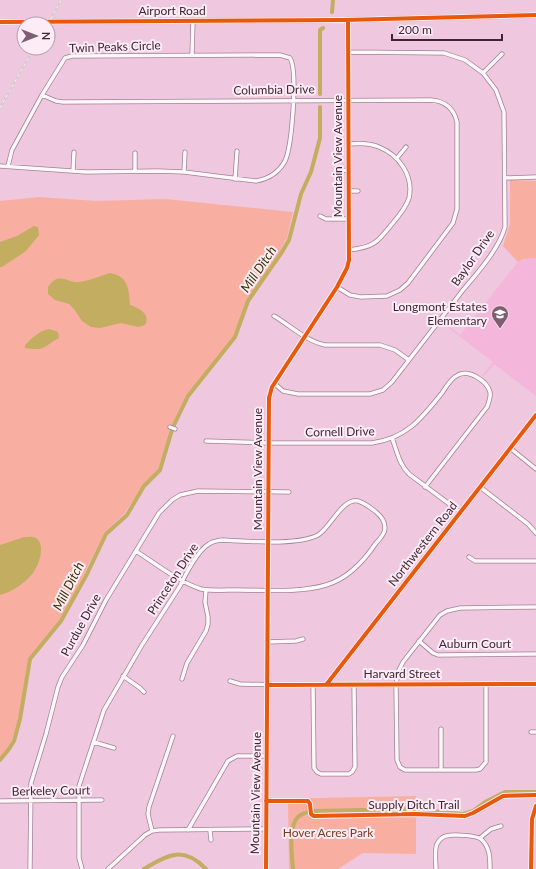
<svg xmlns="http://www.w3.org/2000/svg" width="536" height="869" viewBox="0 0 536 869" font-family="Lato,sans-serif">
<style>
.built{fill:#f4b6db}
.green{fill:#f8afa2}
.water{fill:#c2ad61}
.lines{fill:none;stroke-linecap:round;stroke-linejoin:round}
.canal{stroke:#c2ad61;stroke-width:4}
.minor-casing{stroke:#a08294;stroke-width:5}
.major-casing{stroke:#b796aa;stroke-width:6}
.minor{stroke:#fdf7fa;stroke-width:3.5}
.major{stroke:#eee0e8;stroke-width:4.5}
.rail-casing{stroke:#d6cbd2;stroke-width:2.5}
.rail{stroke:#fcecf5;stroke-width:1;stroke-dasharray:3;stroke-linecap:butt}
.cycleway-casing{stroke:#fcecf5;stroke-width:6}
.cycleway{stroke:#e8590c;stroke-width:4}
.labels{text-anchor:middle;stroke-width:4;stroke-linejoin:round;paint-order:stroke}
.street-label{font-size:12px;fill:#412536;stroke:#fcecf5}
.poi-label{font-size:12px;fill:#412536;stroke:#fcecf5;text-anchor:end}
.park-label{font-size:12px;fill:#7b3b1e;stroke:#fcecf5}
.water-label{font-size:13px;font-style:italic;fill:#393402;stroke:#fcecf5}
</style>
<rect width="100%" height="100%" fill="#efc7de"/>
<path class="built" d="M 536,258 L 536,396 L 494,364 L 483,377 L 482,376 L 493,362 L 442,323 L 444,322 L 460,335 L 518,262 L 523,259 Z"/>
<path class="green" d="M 510,180 L 536,181 L 536,258 L 523,259 L 518,262 L 503,246 L 510,224 Z
M 40,197 L 96,201 L 165,199 L 293,212 L 287,238 L 279,253 L 247,300 L 234,337 L 187,394 L 174,422 L 158,469 L 142,487 L 124,514 L 105,532 L 72,599 L 58,624 L 28,660 L 19,719 L 9,748 L 0,758 L 0,201 Z
M 416,796 L 416,854 L 363,853 L 338,869 L 289,869 L 288,803 L 271,803 L 271,799 Z"/>
<path class="water" d="M 34,226 L 38,227 L 39,235 L 26,251 L 2,267 L 0,267 L 0,242 L 17,236 Z
M 110,273 C 128,276 129,289 130,305 C 139,308 151,314 145,325 L 138,327 L 121,323 L 100,328 L 91,327 L 82,321 L 74,309 L 69,304 L 55,300 L 48,294 L 48,287 C 50,284 53,280 57,279 C 64,277 71,283 79,282 C 89,281 100,276 110,273 Z
M 49,329 L 58,332 L 59,338 C 42,347 47,351 25,348 L 25,345 C 32,338 39,331 49,329 Z
M 24,537 C 28,537 32,536 36,538 C 46,545 39,565 33,573 C 25,583 12,592 0,595 L 0,545 Z"/>
<g class="lines">
<path class="canal" d="M 332,12 L 333,0
M 320,94 L 320,30 L 323,28
M 174,425 L 188,396 L 235,337 L 248,301 L 282,252 L 289,240 L 301,194 L 311,172 L 320,138 L 320,107
M 0,760 L 9,749 L 14,741 L 20,719 L 30,659 L 61,621 L 87,574 L 106,534 L 127,515 L 144,486 L 160,470 L 172,430
M 144,869 C 168,854 184,846 206,869
M 293,869 C 292,856 288,826 298,817 C 302,813 307,812 312,811 L 410,809 L 463,814 L 473,811 L 485,802 L 505,792 L 536,792"/>
<g class="minor-casing">
<path id="minor" d="M 192,55 L 193,21
M 483,73 L 502,54
M 42,95 L 56,101 L 63,102 L 431,100 C 445,101 454,109 457,122 L 457,209 L 453,223 L 408,283 L 400,290 L 387,296 L 361,297 L 350,295 L 337,287
M 348,144 C 358,143 370,143 379,147 C 399,155 414,176 409,198 C 406,208 398,217 392,224 C 377,243 374,247 349,250
M 135,153 L 135,171
M 397,158 L 406,147
M 0,166 L 86,172 L 158,171 L 184,172 L 256,181 C 268,179 279,172 285,161 C 292,146 298,71 290,58 L 280,55 L 72,56 L 65,58 L 42,95 L 12,150 L 8,166
M 73,171 L 74,152
M 338,171 L 349,170
M 184,172 L 185,152
M 505,178 L 536,177
M 235,179 L 237,151
M 349,191 L 358,191
M 320,216 L 326,219 L 349,219
M 274,316 C 291,326 306,341 325,345 L 380,345 L 395,350 L 409,360
M 275,384 L 283,391 L 298,394 L 370,394 L 383,390 L 392,382 C 416,351 439,321 463,290 C 478,272 499,249 505,227 L 504,112 L 496,90 L 483,73 L 465,60 L 444,53 L 348,52
M 170,427 L 175,429
M 392,438 C 397,451 399,464 409,474 L 460,512
M 206,441 L 268,443 L 372,443 C 407,438 421,419 442,393 C 446,387 451,378 458,375 C 469,369 487,381 490,392 C 491,397 489,402 487,407 L 425,487
M 510,448 L 536,469
M 480,487 L 528,524 L 536,533
M 469,557 L 475,561 L 536,561
M 419,641 L 433,653 L 438,655 L 536,654
M 267,642 L 296,641 L 303,639
M 123,676 L 140,688 L 144,692
M 182,679 L 187,663 L 206,631 L 208,624 L 208,617 L 205,602 L 206,590
M 230,681 L 240,684 L 282,685 L 536,684
M 486,684 L 486,762 L 480,769 L 476,770 L 405,770 L 400,767 L 397,760 L 396,685 L 398,672 L 403,662 L 440,615 L 447,611 L 460,608 L 536,607
M 313,685 L 314,768 L 317,772 L 321,774 L 349,774 L 352,772 L 355,767 L 354,685
M 326,685 L 536,415
M 531,732 L 536,732
M 94,742 L 114,748
M 441,770 L 441,729
M 0,801 L 102,800
M 188,830 L 228,761 L 237,756 L 267,756
M 210,830 L 211,840
M 152,831 L 148,814 L 149,807 L 173,736
M 480,838 L 491,829 L 501,826
M 30,869 L 31,783 L 46,734 L 58,687 L 62,677 L 83,645 L 106,600 L 159,513 L 172,500 L 180,495 L 198,491 L 289,492
M 82,869 L 79,858 L 79,786 L 104,710 L 142,645 L 180,586 C 185,575 198,550 209,544 C 213,541 217,541 222,540 C 246,541 297,546 318,535 C 331,527 342,498 358,501 C 365,503 371,508 376,512 C 381,516 385,521 385,528 C 385,534 380,539 376,543 C 364,561 347,579 326,585 C 300,593 265,590 238,590 C 226,590 213,591 201,589 C 179,582 156,564 136,551
M 108,869 L 145,835 L 152,831 L 159,830 L 266,829
M 266,869 L 269,398 L 272,387 L 337,287 L 347,268 L 349,260 L 348,20
M 436,869 C 436,862 434,851 437,844 C 439,840 442,837 446,836 C 452,834 478,835 482,840 C 490,848 490,858 490,869
M 531,869 L 532,819 L 536,806"/>
</g>
<g class="major-casing">
<path id="major" d="M 0,22 L 345,20 L 536,15"/>
</g>
<use href="#minor" class="minor"/>
<use href="#major" class="major"/>
<g class="rail-casing">
<path id="rail" d="M 48,24 L 61,0
M 0,108 L 34,48"/>
</g>
<use href="#rail" class="rail"/>
<g class="cycleway-casing">
<path id="cycleway" d="M 0,22 L 345,20 L 536,15
M 267,685 L 536,684
M 326,685 L 536,415
M 266,801 L 308,801 L 310,804 L 311,814 L 314,816 L 415,814 L 465,816 L 473,813 L 503,796 L 536,795
M 266,869 L 269,398 L 272,387 L 337,287 L 347,268 L 349,260 L 348,20
M 531,869 L 532,819 L 536,806"/>
</g>
<use href="#cycleway" class="cycleway"/>
</g>
<defs>
<g id="school-pin" transform="scale(0.9)"><path d="M0 17L-7.5 6A9.5 9.5 0 1 1 7.5 6Z" fill="#7e5e71" stroke="#fcecf5"/><path d="M0-5L7-2L0 1L-7-2ZM-4 1L0 2.5L4 1V4Q0 6-4 4Z" fill="#fff"/></g>
</defs>
<g fill-rule="evenodd">
<use href="#school-pin" x="500" y="314"/>
</g>
<g class="labels">
<g class="street-label">
<text x="172" y="15">Airport Road</text>
<text transform="translate(115 47) rotate(-2)" y="4">Twin Peaks Circle</text>
<text transform="translate(274 90) rotate(-1)" y="4">Columbia Drive</text>
<text transform="translate(338 156) rotate(-90)" y="4">Mountain View Avenue</text>
<text transform="translate(473 258) rotate(-55)" y="4">Baylor Drive</text>
<text transform="translate(340 432) rotate(-1)" y="4">Cornell Drive</text>
<text transform="translate(258 469) rotate(-90)" y="4">Mountain View Avenue</text>
<text transform="translate(423 544) rotate(-52)" y="4">Northwestern Road</text>
<text transform="translate(173 579) rotate(-57)" y="4">Princeton Drive</text>
<text transform="translate(81 625) rotate(-61)" y="4">Purdue Drive</text>
<text x="475" y="648">Auburn Court</text>
<text x="402" y="678">Harvard Street</text>
<text transform="translate(51 791) rotate(-1)" y="4">Berkeley Court</text>
<text transform="translate(256 793) rotate(-89)" y="4">Mountain View Avenue</text>
<text x="414" y="809">Supply Ditch Trail</text>
</g>
<g class="poi-label">
<text x="487" y="311">Longmont Estates<tspan x="487" dy="14">Elementary</tspan></text>
</g>
<g class="park-label">
<text x="328" y="837">Hover Acres Park</text>
</g>
<g class="water-label">
<text transform="translate(258 269) rotate(-56)" y="5">Mill Ditch</text>
<text transform="translate(68 586) rotate(-63)" y="5">Mill Ditch</text>
</g>
</g>
<g transform="translate(36 36) rotate(90)"><circle r="19" fill="#fcecf5" stroke="#b19ca9"/>
<path d="M0-3L7 15L0 10L-7 15Z" fill="#7e5e71"/>
<text y="-6" font-size="11" font-weight="bold" text-anchor="middle" fill="#412536">N</text>
</g>
<path d="M392 34v6h110v-6" fill="none" stroke="#412536" stroke-width="2"/>
<text x="398" y="34" font-size="12" fill="#412536" stroke="#fcecf5" stroke-width="3" paint-order="stroke">200 m</text>
</svg>
